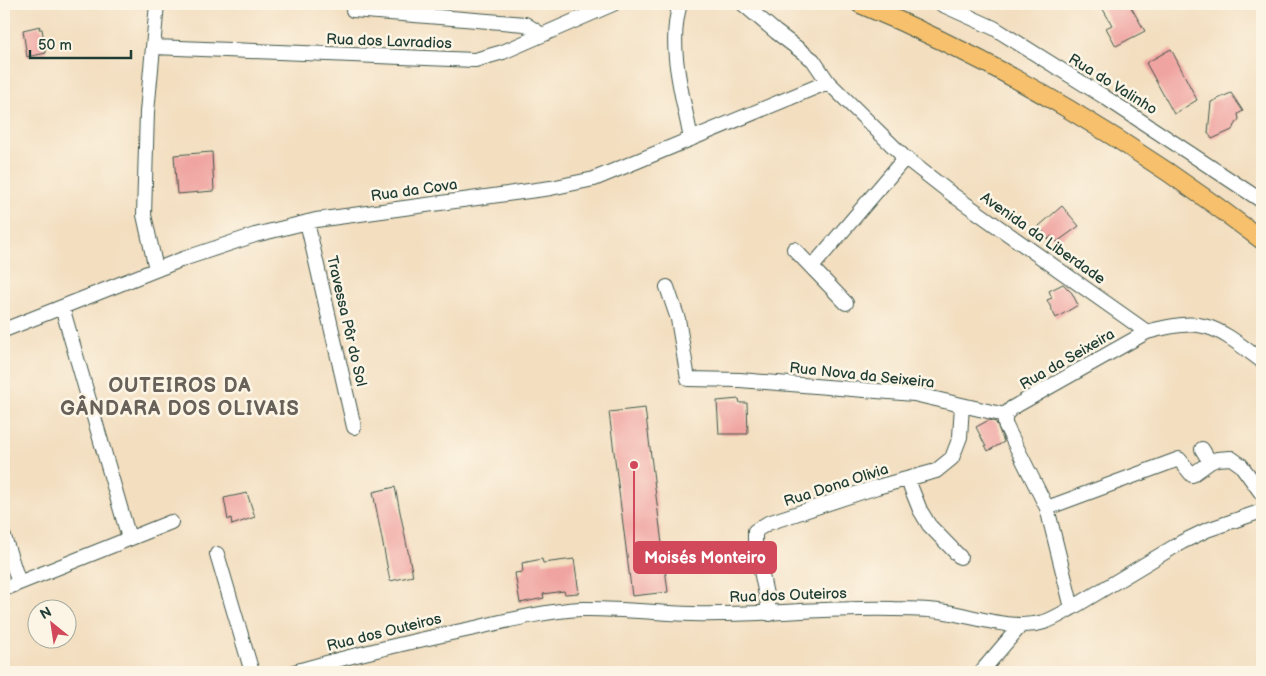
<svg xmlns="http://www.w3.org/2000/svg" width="1266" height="676" viewBox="0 0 1266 676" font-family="'Balsamiq Sans',sans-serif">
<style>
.building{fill:#f0a4a1}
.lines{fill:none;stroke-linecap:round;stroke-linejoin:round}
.minor-casing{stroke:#3f5549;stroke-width:16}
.major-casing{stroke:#3f5549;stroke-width:20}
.minor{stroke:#fff;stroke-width:14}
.major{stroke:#f7c06c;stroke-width:18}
.labels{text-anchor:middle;stroke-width:5;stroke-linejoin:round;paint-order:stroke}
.street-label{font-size:15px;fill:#1f3d34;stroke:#fcf5e5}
.district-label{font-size:20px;font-weight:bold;letter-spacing:1px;fill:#68615a;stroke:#fcf5e5}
.leader{fill:none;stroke:#d1495b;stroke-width:2}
.callout-dot{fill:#d1495b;stroke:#fcf5e5;stroke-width:2}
.callout{fill:#d1495b;stroke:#d1495b;stroke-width:2}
.callout-label{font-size:16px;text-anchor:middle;font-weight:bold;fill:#fff}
</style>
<rect width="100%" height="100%" fill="#fcf5e5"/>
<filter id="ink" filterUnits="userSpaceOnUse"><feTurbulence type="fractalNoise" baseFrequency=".02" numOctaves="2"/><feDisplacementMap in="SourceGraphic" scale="10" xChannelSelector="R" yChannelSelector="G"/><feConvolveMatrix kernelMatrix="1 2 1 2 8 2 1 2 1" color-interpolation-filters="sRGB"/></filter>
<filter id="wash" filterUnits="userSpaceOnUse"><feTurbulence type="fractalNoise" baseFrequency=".0096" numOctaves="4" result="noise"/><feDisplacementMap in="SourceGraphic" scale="20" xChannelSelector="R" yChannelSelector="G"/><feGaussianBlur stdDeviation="1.12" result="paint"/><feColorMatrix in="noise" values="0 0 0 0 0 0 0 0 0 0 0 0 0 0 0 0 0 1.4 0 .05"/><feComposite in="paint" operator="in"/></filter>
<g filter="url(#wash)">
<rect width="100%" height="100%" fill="#f3dec0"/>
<g id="blocks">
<path class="building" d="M 1100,4 L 1129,4 L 1145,31 L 1116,46 L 1106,28 L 1112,25 Z
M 40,26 L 39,29 L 42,29 L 46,53 L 27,57 L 23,30 Z
M 1171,49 L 1197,100 L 1174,114 L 1146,63 Z
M 1231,93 L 1243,111 L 1238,114 L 1239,119 L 1232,130 L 1212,139 L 1208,133 L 1211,102 Z
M 212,152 L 214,191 L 177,194 L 174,155 Z
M 1062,206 L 1079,226 L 1057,242 L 1052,236 L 1048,239 L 1039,226 Z
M 1063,284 L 1072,293 L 1078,305 L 1056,318 L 1047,300 L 1052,298 L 1049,291 Z
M 739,399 L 740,403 L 747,403 L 748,434 L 719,434 L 717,401 Z
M 645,408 L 668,592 L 632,596 L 609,412 Z
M 989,420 L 996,422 L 1004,442 L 988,451 L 976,427 Z
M 395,487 L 413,576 L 390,581 L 373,492 Z
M 247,493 L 255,517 L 232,525 L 231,518 L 228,520 L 224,498 Z
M 542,559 L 543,563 L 574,559 L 579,593 L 565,594 L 564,591 L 543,594 L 544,598 L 520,603 L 515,573 L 523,572 L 522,563 Z"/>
</g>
</g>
<g filter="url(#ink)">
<use href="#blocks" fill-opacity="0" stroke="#3f5549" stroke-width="1"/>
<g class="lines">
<g class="minor-casing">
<path id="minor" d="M 680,4 C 667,47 683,96 691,139
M 743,4 L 776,32 L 813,60 L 828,82 L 903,156 L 953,195 L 1147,332
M 941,4 L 994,28 L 1103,96 L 1262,201
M 353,10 L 525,24 L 542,35
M 154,47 L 475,60 L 503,52 L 613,4
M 307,222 L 354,427
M 794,249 L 846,303
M 812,267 L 905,158
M 156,269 L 144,215 L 147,112 L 157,4
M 667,287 L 678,319 L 688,379 L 740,380 L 914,394 L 1005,415
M 62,307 L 129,538
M 4,330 L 183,259 L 255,235 L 316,220 L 551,188 L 594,179 L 828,82
M 1005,415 L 1012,408 L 1147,332 C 1206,316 1215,326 1262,361
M 1005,415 L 1005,424 L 1047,508 L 1072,608
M 1202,449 L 1210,462 L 1217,459 L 1231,458 L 1241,465 L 1262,494
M 908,480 L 920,510 L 929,525 L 960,557
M 1047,508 L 1179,459 L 1192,475 L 1210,462
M 4,537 L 19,583
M 217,554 L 252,672
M 4,589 L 171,522
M 770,614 L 755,542 L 755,531 L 768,523 L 877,487 L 936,471 L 952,458 L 960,437 L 962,405
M 294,672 C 355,654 413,641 475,628 C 510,620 545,611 581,609 C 618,608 655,613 692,614 C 759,616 827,607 894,609 C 912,609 929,609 946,612 C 977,617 1012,631 1044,622 C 1054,619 1063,613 1072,608 L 1182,542 L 1207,530 L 1262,511
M 981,672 L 1021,625"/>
</g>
<g class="major-casing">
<path id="major" d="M 860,4 C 1001,62 1142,148 1262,240"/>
</g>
<use href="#minor" class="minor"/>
<use href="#major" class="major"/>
</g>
</g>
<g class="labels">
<g class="street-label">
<text transform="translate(389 41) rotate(2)" y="5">Rua dos Lavradios</text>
<text transform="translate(1113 84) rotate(32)" y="5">Rua do Valinho</text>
<text transform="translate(414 190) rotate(-8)" y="5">Rua da Cova</text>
<text transform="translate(1043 238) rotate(35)" y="5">Avenida da Liberdade</text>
<text transform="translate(347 321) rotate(77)" y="5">Travessa Pôr do Sol</text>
<text transform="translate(1067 359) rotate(-30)" y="5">Rua da Seixeira</text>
<text transform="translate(862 375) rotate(6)" y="5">Rua Nova da Seixeira</text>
<text transform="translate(836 485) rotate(-18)" y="5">Rua Dona Olivia</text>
<text transform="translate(788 595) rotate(-2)" y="5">Rua dos Outeiros</text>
<text transform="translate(384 632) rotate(-14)" y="5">Rua dos Outeiros</text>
</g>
<g class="district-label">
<text x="180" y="392">OUTEIROS DA<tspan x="180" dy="23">GÂNDARA DOS OLIVAIS</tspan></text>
</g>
</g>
<path class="leader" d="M634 465L634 557"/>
<circle class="callout-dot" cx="634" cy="465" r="5"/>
<rect class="callout" x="634" y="542" width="142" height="31" rx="5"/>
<g class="callout-label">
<text x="705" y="563">Moisés Monteiro</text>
</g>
<rect width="1266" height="676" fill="none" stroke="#fcf5e5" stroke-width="20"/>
<g transform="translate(52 624) rotate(330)"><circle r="24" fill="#fcf5e5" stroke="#a4ab9e"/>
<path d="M0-4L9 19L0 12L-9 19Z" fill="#d1495b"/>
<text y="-8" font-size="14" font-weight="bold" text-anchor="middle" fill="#1f3d34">N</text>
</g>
<path d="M30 50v8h101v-8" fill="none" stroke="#1f3d34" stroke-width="2.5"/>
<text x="38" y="50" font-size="15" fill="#1f3d34" stroke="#fcf5e5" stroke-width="4" paint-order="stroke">50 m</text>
</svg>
